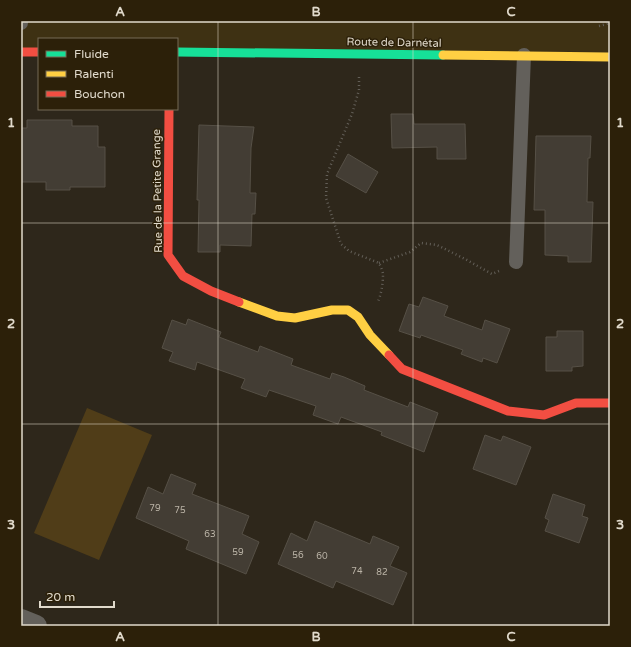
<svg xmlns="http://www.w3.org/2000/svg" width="631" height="647" viewBox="0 0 631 647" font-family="'Varela Round',sans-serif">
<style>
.built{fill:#3e3113}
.green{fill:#503d18}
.building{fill:#433d34;stroke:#565046}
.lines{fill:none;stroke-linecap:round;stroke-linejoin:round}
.path{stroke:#635f58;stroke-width:2.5;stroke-dasharray:1 3;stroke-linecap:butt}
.lane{stroke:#63605b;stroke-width:14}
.street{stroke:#63605b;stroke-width:22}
.fast{stroke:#16e098;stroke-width:9}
.slow{stroke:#ffcf43;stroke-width:9}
.jam{stroke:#f24e42;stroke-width:9}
.grid{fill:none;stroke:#e1dacc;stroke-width:1;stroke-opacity:0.55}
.labels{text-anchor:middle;stroke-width:3;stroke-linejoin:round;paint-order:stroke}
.number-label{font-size:9px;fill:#bab3a6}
.street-label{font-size:11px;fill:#e1dacc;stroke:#2c2009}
.neatline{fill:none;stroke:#e1dacc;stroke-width:1.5}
.grid-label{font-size:13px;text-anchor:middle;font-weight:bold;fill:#e1dacc}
</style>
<rect width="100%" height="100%" fill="#2e271b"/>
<path class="built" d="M 21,21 L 610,21 L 610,52 L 177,50 L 177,39 L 39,39 L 39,49 L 21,49 Z"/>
<path class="green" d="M 87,408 L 152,435 L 99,560 L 34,533 Z"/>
<path class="building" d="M 391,114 L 413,114 L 414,124 L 465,124 L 466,159 L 437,159 L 437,147 L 392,148 Z
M 27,120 L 72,120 L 72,126 L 98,126 L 98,147 L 105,147 L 105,187 L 70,187 L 70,190 L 46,190 L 46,182 L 21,182 L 21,128 L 27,128 Z
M 199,125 L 254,127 L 251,148 L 250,193 L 256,193 L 255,214 L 252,214 L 251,246 L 220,245 L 220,252 L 198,252 L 199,200 L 197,200 Z
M 536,136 L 591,136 L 590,158 L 588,158 L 587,202 L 593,202 L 591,262 L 568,262 L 568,256 L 545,255 L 545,210 L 534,210 Z
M 348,154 L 378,172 L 366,193 L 336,176 Z
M 423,297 L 448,306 L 444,316 L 482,330 L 485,320 L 510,329 L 497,363 L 483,358 L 482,362 L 461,354 L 463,350 L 421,335 L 420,338 L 399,331 L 409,304 L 419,307 Z
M 188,319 L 221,332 L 219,337 L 258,352 L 260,346 L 293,359 L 291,365 L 330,379 L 332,373 L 344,377 L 365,386 L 364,390 L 408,407 L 410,402 L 438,413 L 424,452 L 381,435 L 382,432 L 341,417 L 338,424 L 313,415 L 316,406 L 269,390 L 266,397 L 241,388 L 245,379 L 197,362 L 195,370 L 169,361 L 173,352 L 162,348 L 172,320 L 186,325 Z
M 557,331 L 583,331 L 583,366 L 572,367 L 572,371 L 546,371 L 546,337 L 557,337 Z
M 485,435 L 501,441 L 503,436 L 531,447 L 516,485 L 473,469 Z
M 171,474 L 196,484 L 192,494 L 249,516 L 242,534 L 259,542 L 246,574 L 186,549 L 189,541 L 136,518 L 148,487 L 163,494 Z
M 553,494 L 585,505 L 582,516 L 588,518 L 579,543 L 545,531 L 549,520 L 545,518 Z
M 315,521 L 370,544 L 373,536 L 399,547 L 390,566 L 407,573 L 393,605 L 336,581 L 333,588 L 278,564 L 291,533 L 307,541 Z"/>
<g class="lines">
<path class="path" d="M 599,26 L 610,23
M 359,77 L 359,90 L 352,114 L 327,174 L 326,198 L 341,244 L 349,251 L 379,263 C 381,267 383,271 383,275 C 383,283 381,297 377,303
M 379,263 L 410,252 L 421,243 L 437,245 L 465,259 L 492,274 L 499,271"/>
<path class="lane" d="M 21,23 L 21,21
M 516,262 L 524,55"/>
<path class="street" d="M 21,620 L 36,626"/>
<path class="fast" d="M 177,52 L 443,55"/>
<path class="slow" d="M 443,55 L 610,57
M 239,302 L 277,316 L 295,318 L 332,310 L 348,310 L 358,317 L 370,335 L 389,355"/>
<path class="jam" d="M 21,52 L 39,52
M 169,109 L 168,255 L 183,276 L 211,291 L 239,302
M 389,355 L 402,369 L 508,411 L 544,415 L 576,403 L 610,403"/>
</g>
<path class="grid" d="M 218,21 L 218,626M 413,21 L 413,626M 21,223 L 610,223M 21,424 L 610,424"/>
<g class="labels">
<g class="number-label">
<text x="155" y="511">79</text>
<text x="180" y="513">75</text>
<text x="210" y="537">63</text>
<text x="238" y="555">59</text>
<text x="298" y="558">56</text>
<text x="322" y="559">60</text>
<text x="357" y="574">74</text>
<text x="382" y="575">82</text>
</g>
<g class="street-label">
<text transform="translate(394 42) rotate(1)" y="4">Route de Darnétal</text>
<text transform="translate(157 191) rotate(-91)" y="4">Rue de la Petite Grange</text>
</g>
</g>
<rect width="631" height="647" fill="none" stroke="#2c2009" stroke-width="44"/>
<rect x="38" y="38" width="140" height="72" fill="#2c2009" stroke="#746a57"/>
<rect x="46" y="51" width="20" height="6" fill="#16e098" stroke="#746a57"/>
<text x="74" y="58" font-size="12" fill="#e1dacc">Fluide</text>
<rect x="46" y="71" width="20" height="6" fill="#ffcf43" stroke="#746a57"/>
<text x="74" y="78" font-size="12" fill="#e1dacc">Ralenti</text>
<rect x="46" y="91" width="20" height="6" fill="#f24e42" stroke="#746a57"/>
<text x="74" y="98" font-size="12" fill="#e1dacc">Bouchon</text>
<path d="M40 601v6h74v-6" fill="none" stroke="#e1dacc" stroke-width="2"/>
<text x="46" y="601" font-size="12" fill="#e1dacc" stroke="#2c2009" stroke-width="3" paint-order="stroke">20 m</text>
<rect x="22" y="22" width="587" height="603" class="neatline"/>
<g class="grid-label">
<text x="120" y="16">A</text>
<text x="316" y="16">B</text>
<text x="511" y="16">C</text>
<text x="11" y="127">1</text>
<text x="620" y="127">1</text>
<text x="11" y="328">2</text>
<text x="620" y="328">2</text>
<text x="11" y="529">3</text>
<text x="620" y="529">3</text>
<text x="120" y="641">A</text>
<text x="316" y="641">B</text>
<text x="511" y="641">C</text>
</g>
</svg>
